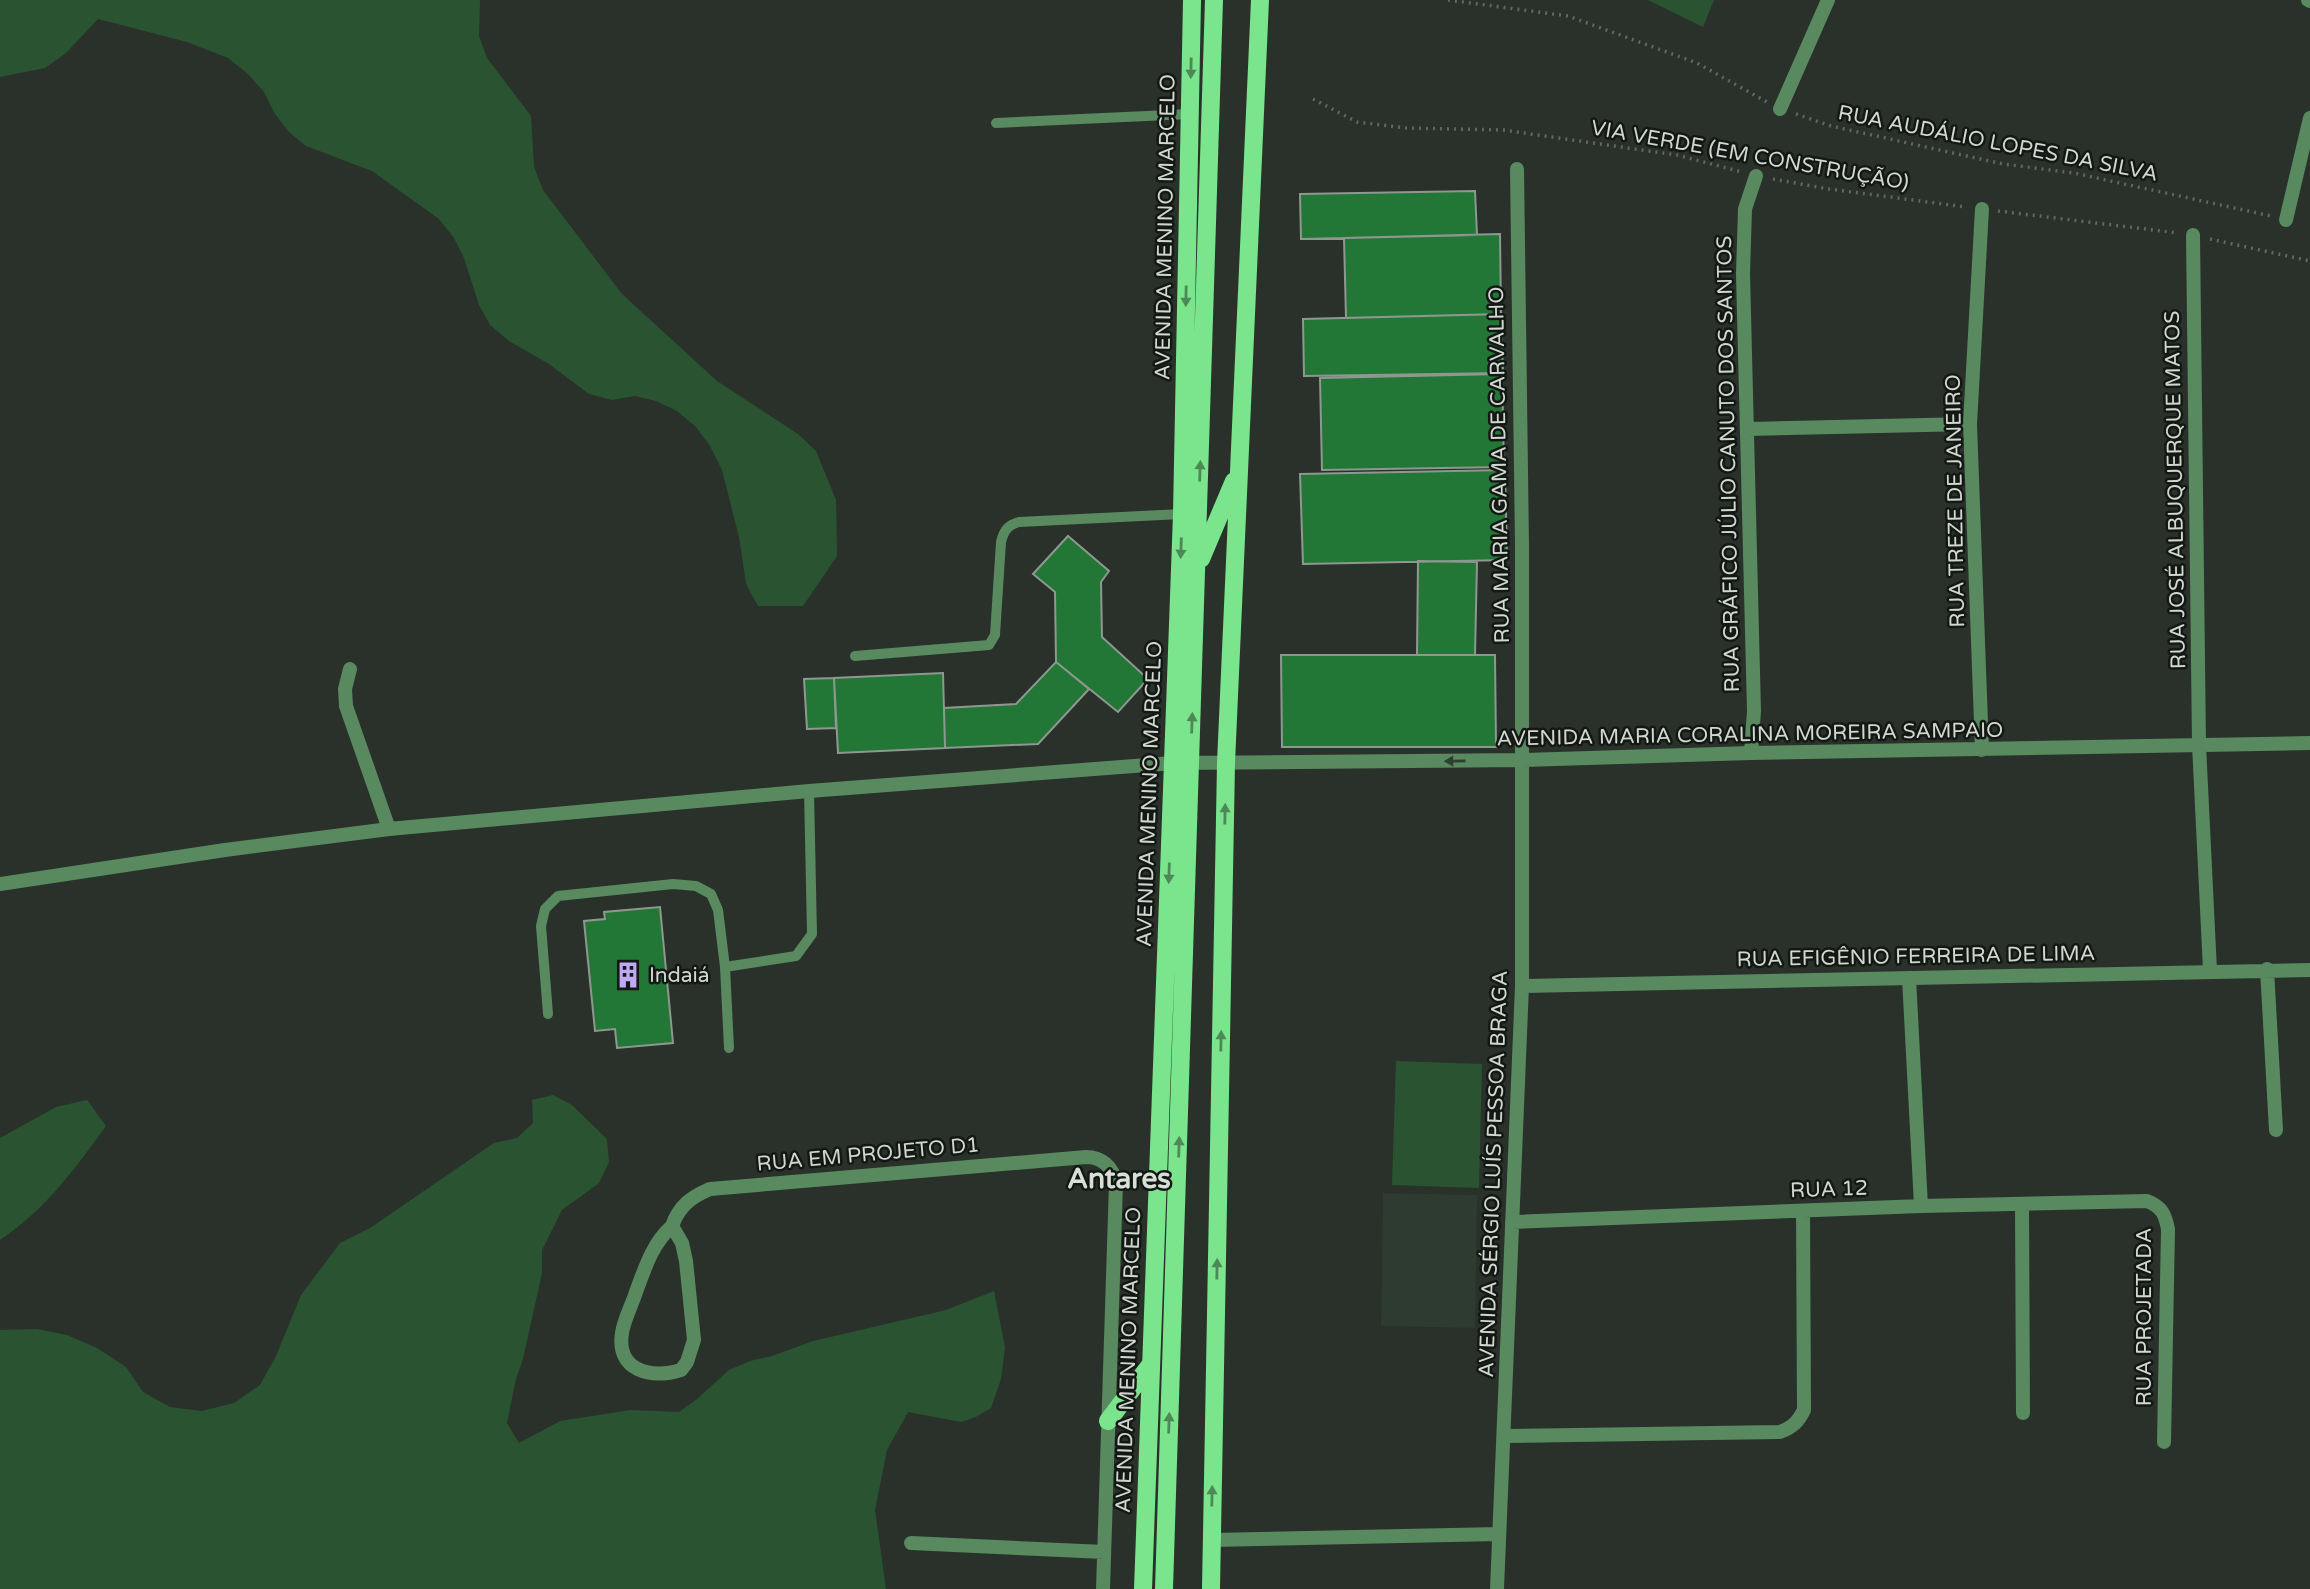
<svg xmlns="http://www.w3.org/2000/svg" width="2310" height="1589" viewBox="0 0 2310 1589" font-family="'Varela Round',sans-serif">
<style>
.built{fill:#2e3b30}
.green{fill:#2a5431}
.building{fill:#227636;stroke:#8f9890;stroke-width:2}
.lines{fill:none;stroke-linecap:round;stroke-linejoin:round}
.path{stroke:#606760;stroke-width:3.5;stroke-dasharray:2 5;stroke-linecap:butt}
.lane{stroke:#58895f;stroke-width:10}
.street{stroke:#58895f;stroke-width:14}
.primary{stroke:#7ae58c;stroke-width:18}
.oneway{fill:#4c8956}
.oneway2{fill:#2c402e}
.labels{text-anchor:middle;stroke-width:5;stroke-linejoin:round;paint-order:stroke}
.street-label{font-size:21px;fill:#d1d6d1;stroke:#141814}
.poi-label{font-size:21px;fill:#d1d6d1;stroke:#141814;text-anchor:start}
.district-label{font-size:28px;font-weight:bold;fill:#d6e0d7;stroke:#141814}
</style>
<rect width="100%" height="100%" fill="#29312a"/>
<path class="built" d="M 1383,1193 L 1477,1195 L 1475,1328 L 1381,1326 Z"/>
<path class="green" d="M 0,0 L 480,0 L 479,36 L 487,58 L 531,116 L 534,167 L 543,190 L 622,294 L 717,381 L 798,434 L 816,451 L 836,500 L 837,556 L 803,606 L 758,606 L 746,584 L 739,537 L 722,470 L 710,446 L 696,427 L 677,411 L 656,401 L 635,396 L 612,400 L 589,394 L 549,364 L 509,341 L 490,325 L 479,305 L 464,258 L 454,238 L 439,219 L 372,171 L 306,146 L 289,132 L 275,114 L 264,92 L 248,74 L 228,58 L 187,42 L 98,19 L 66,53 L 45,68 L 0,77 Z
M 1648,0 L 1714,0 L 1703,27 Z
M 1396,1061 L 1482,1064 L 1479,1188 L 1392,1185 Z
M 553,1095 L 572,1105 L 607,1139 L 609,1162 L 599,1183 L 562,1210 L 542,1250 L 542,1273 L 523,1359 L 516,1379 L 507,1423 L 519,1443 L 560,1421 L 631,1410 L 679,1412 L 697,1399 L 729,1370 L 750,1361 L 772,1356 L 813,1341 L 946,1310 L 994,1291 L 1005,1347 L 1001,1379 L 991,1408 L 976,1417 L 961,1422 L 908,1412 L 887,1450 L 875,1510 L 886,1589 L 0,1589 L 0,1330 L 37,1329 L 67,1335 L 97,1348 L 126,1367 L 143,1392 L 170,1407 L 202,1411 L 234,1403 L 260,1385 L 276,1356 L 301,1295 L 340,1243 L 370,1228 L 494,1143 L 517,1138 L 533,1123 L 532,1100 Z
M 87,1100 L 106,1126 C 74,1170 45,1210 0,1240 L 0,1138 L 56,1107 Z"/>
<path class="building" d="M 1475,191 L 1477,235 L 1301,239 L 1300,194 Z
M 1500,234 L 1501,314 L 1346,318 L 1344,238 Z
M 1501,314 L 1503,373 L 1304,376 L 1303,319 Z
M 1502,374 L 1504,467 L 1322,470 L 1320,378 Z
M 1505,470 L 1507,560 L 1303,564 L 1300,474 Z
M 1068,536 L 1109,571 L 1101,582 L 1102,637 L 1148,679 L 1118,712 L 1056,662 L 1055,592 L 1033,574 Z
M 1418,561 L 1477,562 L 1475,655 L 1417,655 Z
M 1281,655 L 1495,655 L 1496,747 L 1282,747 Z
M 1056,662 L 1089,689 L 1038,744 L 945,748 L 944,708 L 1016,704 Z
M 943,673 L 945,748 L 838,753 L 834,678 Z
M 834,678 L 836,728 L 807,729 L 804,679 Z
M 660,907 L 673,1043 L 617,1048 L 615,1029 L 595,1031 L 584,921 L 605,919 L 604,912 Z"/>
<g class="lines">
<path class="path" d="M 1448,0 L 1568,16 L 1697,63 L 1767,102
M 1313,99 L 1357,122 L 1406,128 L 1503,130 L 1677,155 L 1742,172
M 1796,114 L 1831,126 L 2003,164 L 2074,173 L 2271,216
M 1773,179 L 1829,189 L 1966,207
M 1998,211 L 2178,233
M 2210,239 L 2310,261"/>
<path class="lane" d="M 996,123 L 1190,114
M 855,656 L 989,645 L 995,635 L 1001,542 C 1004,530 1008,525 1019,522 L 1182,514
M 725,967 L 729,1048
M 548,1014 L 541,926 L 545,909 L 558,896 L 673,884 L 696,886 L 711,894 L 718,910 L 725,967 L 796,956 L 812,934 L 809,791"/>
<path class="street" d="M 2308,0 L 2310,1
M 1780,109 L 1828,0
M 2286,220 L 2310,118
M 2193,235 L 2199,745 L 2210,970
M 1748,429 L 1970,424
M 350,669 L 345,689 L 346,706 L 389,829
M 1982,750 L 1970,424 L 1982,209
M 1751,753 L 1754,711 L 1743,274 L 1745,209 L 1756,176
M 0,884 L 225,850 L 389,829 L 809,791 L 1173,763 L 1523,760 L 1751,753 L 2310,743
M 2267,969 L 2276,1130
M 1909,978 L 1921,1206
M 1522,986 L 2310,970
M 2022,1204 L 2023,1413
M 1512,1222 L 1921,1206 L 2147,1201 C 2162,1207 2165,1214 2168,1229 L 2164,1442
M 672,1226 C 679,1206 691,1197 710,1189 L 1086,1157 C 1102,1157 1113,1167 1116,1183 L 1103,1589
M 672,1226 L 682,1243 L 686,1261 L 694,1340 L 687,1362 L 681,1370 C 651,1379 616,1371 622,1333 C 624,1319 632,1305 636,1292 C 645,1268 652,1244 672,1226 Z
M 1505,1436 L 1780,1432 C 1793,1427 1798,1422 1804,1410 L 1803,1211
M 1212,1540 L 1499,1534
M 911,1543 L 1104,1552
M 1497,1589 L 1522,986 L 1522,546 L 1517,169"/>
<path class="primary" d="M 1201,559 L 1234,481
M 1108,1421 L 1151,1364
M 1143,1589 L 1182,514 L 1192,0
M 1164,1589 L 1214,0
M 1211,1589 L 1226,763 L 1260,0"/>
</g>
<defs><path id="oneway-solid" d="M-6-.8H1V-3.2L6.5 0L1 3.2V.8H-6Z" transform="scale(1.75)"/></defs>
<g class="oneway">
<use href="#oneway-solid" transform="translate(1191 68) rotate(91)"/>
<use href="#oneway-solid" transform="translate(1186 296) rotate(91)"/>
<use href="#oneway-solid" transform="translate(1200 471) rotate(-88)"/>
<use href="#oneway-solid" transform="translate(1181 548) rotate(92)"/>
<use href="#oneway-solid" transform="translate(1192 723) rotate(-88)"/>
<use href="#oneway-solid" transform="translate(1225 814) rotate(-89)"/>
<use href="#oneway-solid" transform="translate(1169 873) rotate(92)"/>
<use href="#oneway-solid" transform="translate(1221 1041) rotate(-89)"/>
<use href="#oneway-solid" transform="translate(1179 1147) rotate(-88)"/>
<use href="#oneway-solid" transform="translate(1217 1269) rotate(-89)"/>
<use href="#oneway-solid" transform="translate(1169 1423) rotate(-88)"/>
<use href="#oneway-solid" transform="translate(1212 1496) rotate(-89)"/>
</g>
<use class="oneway2" href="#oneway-solid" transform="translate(1455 761) rotate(179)"/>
<defs>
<g id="building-bare" transform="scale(2.1)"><path d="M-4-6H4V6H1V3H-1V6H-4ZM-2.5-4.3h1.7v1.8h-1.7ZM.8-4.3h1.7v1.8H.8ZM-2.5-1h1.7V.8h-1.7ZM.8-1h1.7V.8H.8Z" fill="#bfa8f4" stroke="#141814" stroke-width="2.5" paint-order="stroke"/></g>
</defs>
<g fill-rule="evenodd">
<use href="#building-bare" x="628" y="975"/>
</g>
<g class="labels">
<g class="street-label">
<text transform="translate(1998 143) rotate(11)" y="7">RUA AUDÁLIO LOPES DA SILVA</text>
<text transform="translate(1750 155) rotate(10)" y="7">VIA VERDE (EM CONSTRUÇÃO)</text>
<text transform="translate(1165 227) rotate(-89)" y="7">AVENIDA MENINO MARCELO</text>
<text transform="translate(1728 464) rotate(-91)" y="7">RUA GRÁFICO JÚLIO CANUTO DOS SANTOS</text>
<text transform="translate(1499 465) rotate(-91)" y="7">RUA MARIA GAMA DE CARVALHO</text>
<text transform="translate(2175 490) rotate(-91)" y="7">RUA JOSÉ ALBUQUERQUE MATOS</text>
<text transform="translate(1955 501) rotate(-91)" y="7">RUA TREZE DE JANEIRO</text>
<text transform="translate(1750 734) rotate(-1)" y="7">AVENIDA MARIA CORALINA MOREIRA SAMPAIO</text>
<text transform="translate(1149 794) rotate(-88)" y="7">AVENIDA MENINO MARCELO</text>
<text transform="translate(1916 956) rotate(-1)" y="7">RUA EFIGÊNIO FERREIRA DE LIMA</text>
<text transform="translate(868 1154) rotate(-5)" y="7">RUA EM PROJETO D1</text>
<text transform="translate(1493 1174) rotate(-88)" y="7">AVENIDA SÉRGIO LUÍS PESSOA BRAGA</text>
<text transform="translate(1829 1189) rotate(-2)" y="7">RUA 12</text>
<text transform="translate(2144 1317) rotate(-90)" y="7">RUA PROJETADA</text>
<text transform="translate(1128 1360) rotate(-88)" y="7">AVENIDA MENINO MARCELO</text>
</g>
<g class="poi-label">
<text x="649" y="982">Indaiá</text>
</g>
<g class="district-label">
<text x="1119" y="1188">Antares</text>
</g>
</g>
</svg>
